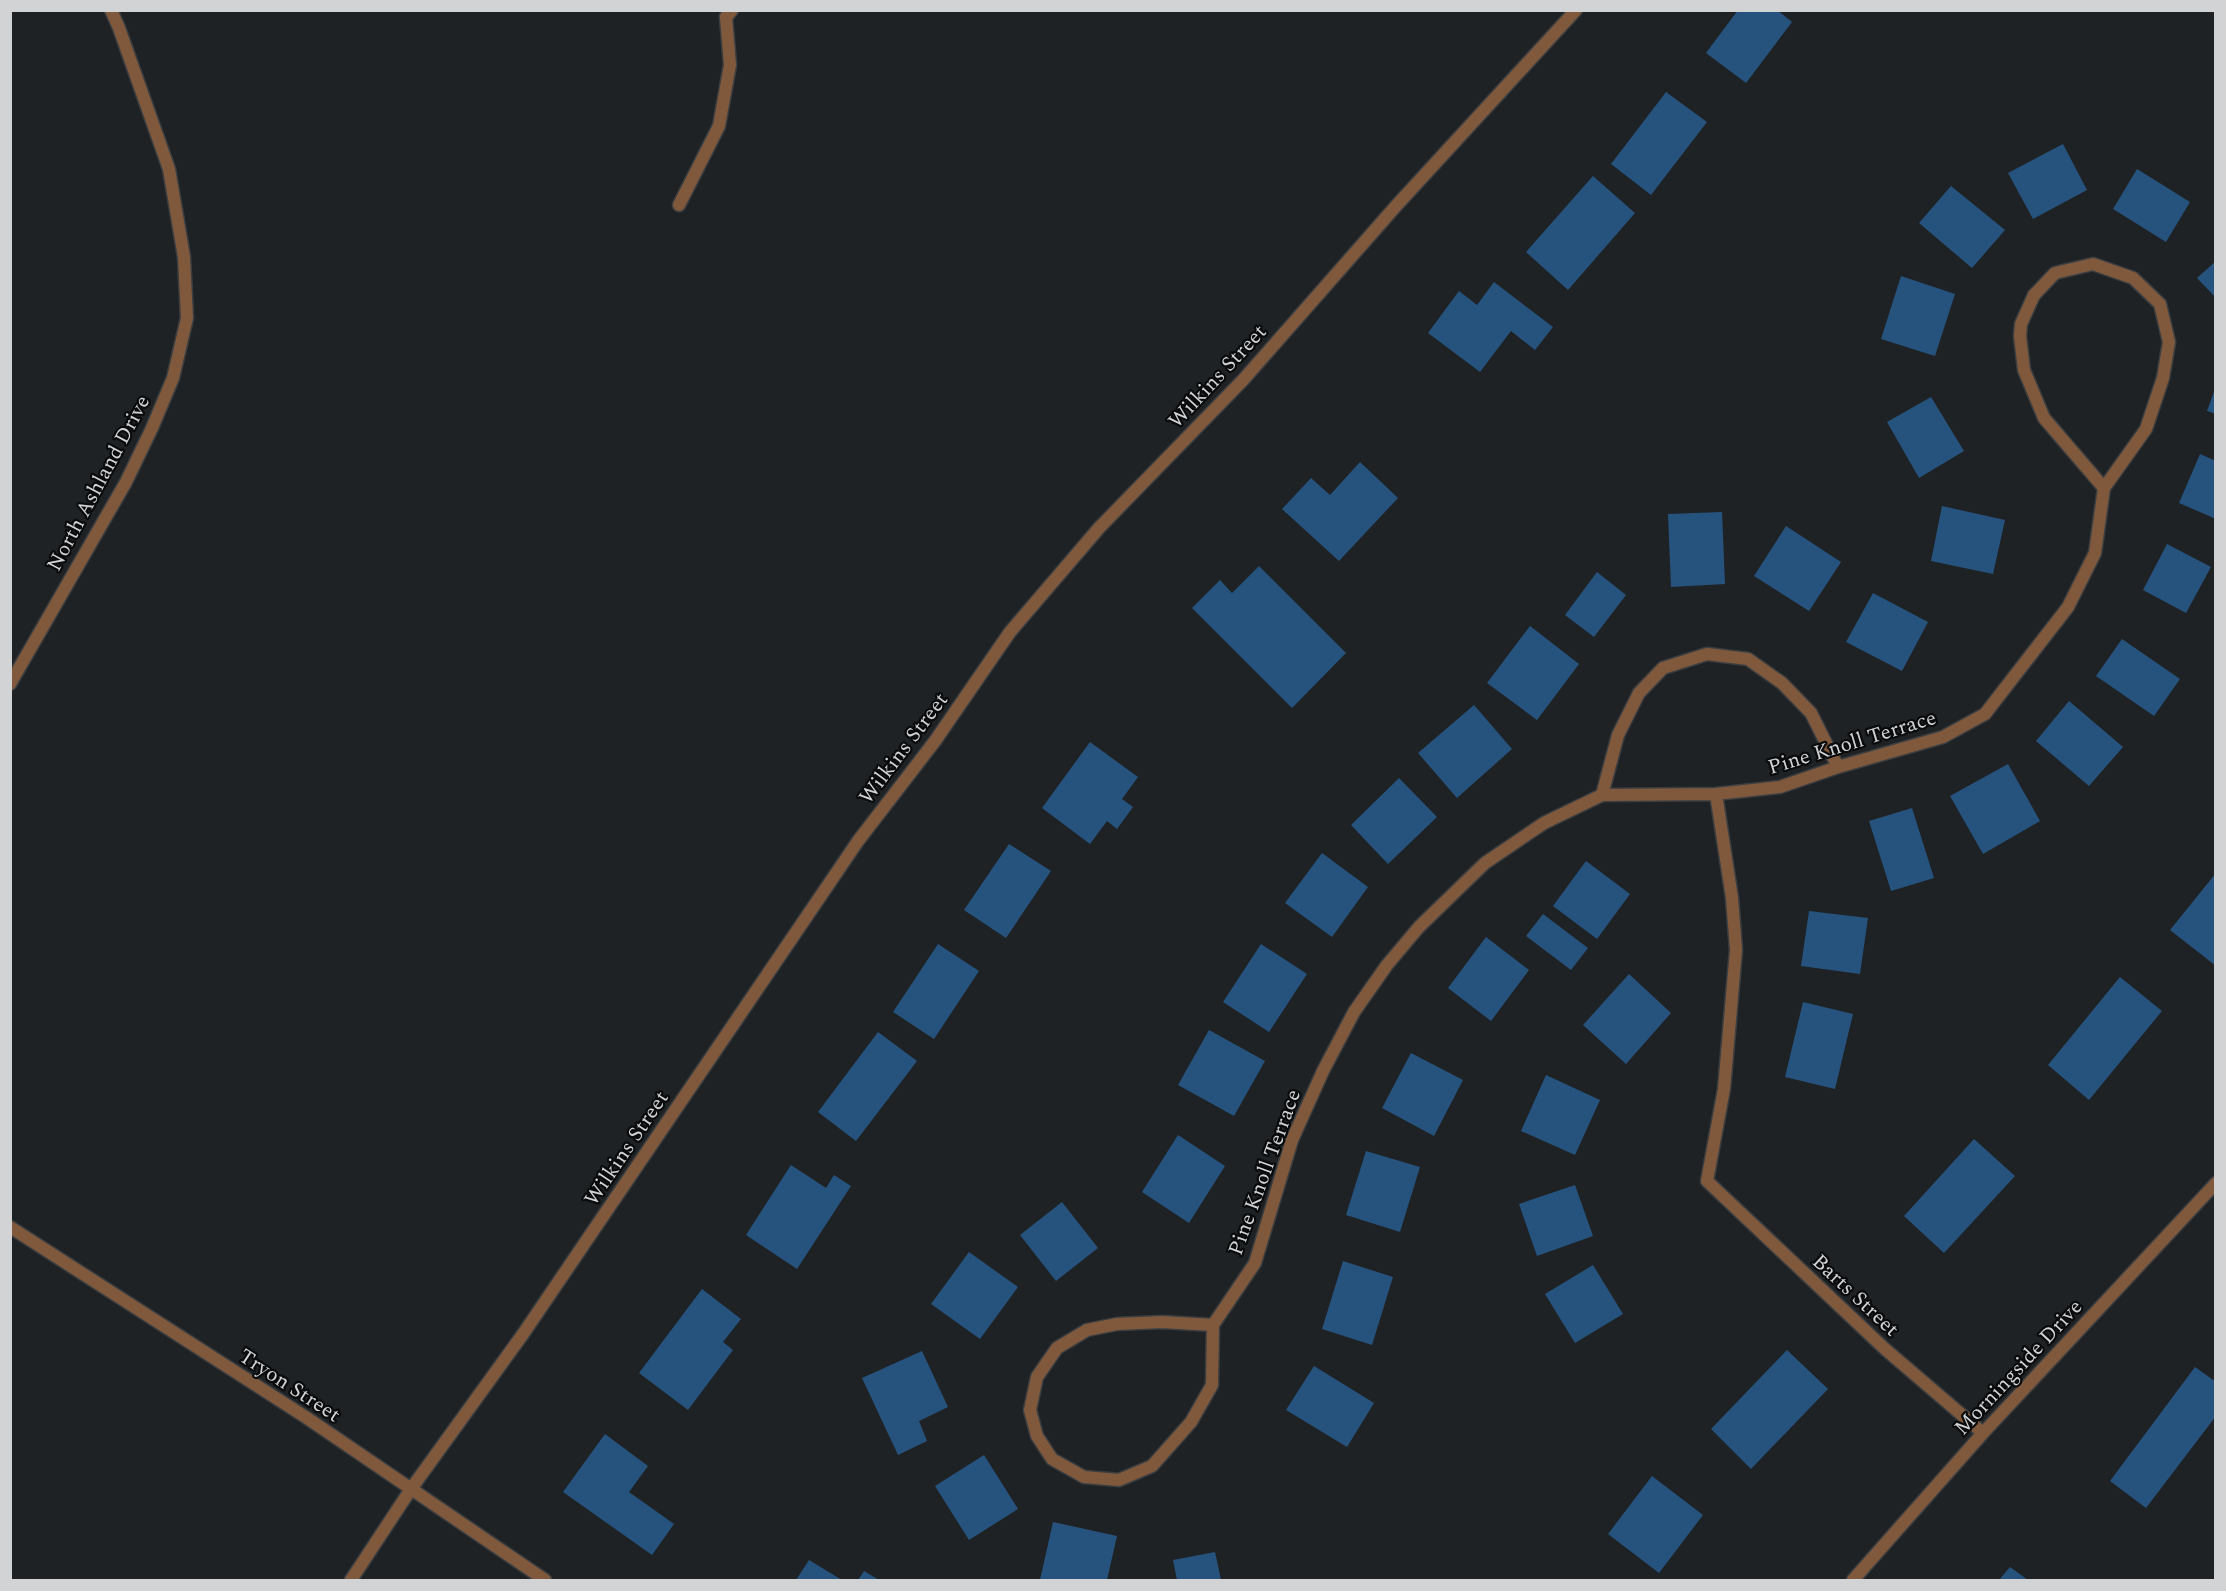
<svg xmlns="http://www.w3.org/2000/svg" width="2226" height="1591" viewBox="0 0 2226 1591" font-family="Spectral,serif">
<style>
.building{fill:#26537e}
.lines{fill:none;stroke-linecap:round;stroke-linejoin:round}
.service-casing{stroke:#3b3e40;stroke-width:15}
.minor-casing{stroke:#3b3e40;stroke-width:15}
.tertiary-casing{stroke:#3b3e40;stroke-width:15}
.service{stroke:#80593d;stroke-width:12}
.minor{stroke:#80593d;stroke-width:12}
.tertiary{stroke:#80593d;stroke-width:12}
.labels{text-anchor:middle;stroke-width:4.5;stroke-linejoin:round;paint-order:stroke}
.street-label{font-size:21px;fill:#d1d3d4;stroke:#0a0b0c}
</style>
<rect width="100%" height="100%" fill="#1f2224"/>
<path class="building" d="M 1738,10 L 1777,10 L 1792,22 L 1746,83 L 1706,53 Z
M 1666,92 L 1707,122 L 1651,195 L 1611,164 Z
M 2063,144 L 2087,190 L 2033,219 L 2008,173 Z
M 2137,169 L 2190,202 L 2166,242 L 2113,209 Z
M 1593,176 L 1635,213 L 1568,290 L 1526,252 Z
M 1951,186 L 2005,230 L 1972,268 L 1919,223 Z
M 2216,261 L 2216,298 L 2197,278 Z
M 1901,276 L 1955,294 L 1935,356 L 1881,339 Z
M 1494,282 L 1553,327 L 1535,350 L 1511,331 L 1480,372 L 1428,333 L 1459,291 L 1477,305 Z
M 2215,389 L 2216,389 L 2216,414 L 2207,411 Z
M 1931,397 L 1964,451 L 1919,478 L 1887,422 Z
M 2200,454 L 2216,461 L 2216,519 L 2179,503 Z
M 1360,462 L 1398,498 L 1339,561 L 1282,509 L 1311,478 L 1330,495 Z
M 1942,506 L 2005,520 L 1993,574 L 1931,561 Z
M 1722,512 L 1725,584 L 1671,587 L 1668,514 Z
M 1786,526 L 1841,562 L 1809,611 L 1754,576 Z
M 2167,544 L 2211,567 L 2186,613 L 2143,590 Z
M 1259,566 L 1346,653 L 1292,708 L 1192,608 L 1220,580 L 1232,593 Z
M 1597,572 L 1626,595 L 1594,637 L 1565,615 Z
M 1873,593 L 1928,622 L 1902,671 L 1846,642 Z
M 1530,626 L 1579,664 L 1537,720 L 1487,683 Z
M 2122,639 L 2180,679 L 2154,716 L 2096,676 Z
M 2069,701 L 2123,747 L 2089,786 L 2036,741 Z
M 1474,705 L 1512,749 L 1457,798 L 1418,753 Z
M 1090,742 L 1138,777 L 1122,799 L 1133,807 L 1117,829 L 1107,821 L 1090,844 L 1042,808 Z
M 2008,764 L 2040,821 L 1983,854 L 1950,796 Z
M 1399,778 L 1437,817 L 1388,864 L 1351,825 Z
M 1912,808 L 1934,878 L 1891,891 L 1869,821 Z
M 1009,844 L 1051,871 L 1006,938 L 964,910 Z
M 1322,853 L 1368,887 L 1332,937 L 1285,903 Z
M 1586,861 L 1630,894 L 1597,939 L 1553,906 Z
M 2216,873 L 2216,966 L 2170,930 Z
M 1809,911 L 1868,918 L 1860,974 L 1801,966 Z
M 1543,914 L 1588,948 L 1571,970 L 1526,936 Z
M 1486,937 L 1529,970 L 1491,1021 L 1448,988 Z
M 938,944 L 979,971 L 934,1039 L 893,1012 Z
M 1261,944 L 1307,974 L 1269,1032 L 1223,1002 Z
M 1629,974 L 1671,1013 L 1626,1064 L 1583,1025 Z
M 2120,977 L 2162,1011 L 2089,1100 L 2048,1065 Z
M 1803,1002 L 1853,1014 L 1835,1089 L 1785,1077 Z
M 1209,1030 L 1265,1061 L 1234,1116 L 1178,1085 Z
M 878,1032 L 917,1061 L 856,1141 L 818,1112 Z
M 1411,1053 L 1463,1080 L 1434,1136 L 1382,1108 Z
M 1546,1075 L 1600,1100 L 1575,1155 L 1521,1131 Z
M 1178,1135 L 1225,1166 L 1189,1223 L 1142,1192 Z
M 1974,1139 L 2015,1176 L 1944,1253 L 1904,1216 Z
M 1366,1151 L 1420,1167 L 1400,1232 L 1346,1215 Z
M 791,1165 L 826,1188 L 834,1175 L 851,1186 L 797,1269 L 746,1235 Z
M 1575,1185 L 1593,1236 L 1537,1256 L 1519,1204 Z
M 1062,1202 L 1098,1248 L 1056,1281 L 1020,1235 Z
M 969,1252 L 1018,1287 L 980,1339 L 931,1304 Z
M 1343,1261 L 1393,1277 L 1372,1345 L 1322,1329 Z
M 1593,1265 L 1623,1314 L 1575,1343 L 1545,1294 Z
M 702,1289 L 741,1319 L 723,1342 L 733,1350 L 688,1410 L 639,1373 Z
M 1787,1350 L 1828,1389 L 1751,1469 L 1711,1429 Z
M 922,1351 L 948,1407 L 919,1421 L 927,1441 L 898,1455 L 862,1378 Z
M 1314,1366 L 1374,1403 L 1347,1447 L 1286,1410 Z
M 2195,1367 L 2216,1382 L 2216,1416 L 2146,1508 L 2110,1481 Z
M 605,1434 L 648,1466 L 629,1492 L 674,1524 L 652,1555 L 563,1492 Z
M 984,1455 L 1018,1509 L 969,1540 L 935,1486 Z
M 1652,1476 L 1703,1515 L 1659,1573 L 1608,1534 Z
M 1053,1522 L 1117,1536 L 1107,1580 L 1040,1580 Z
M 1215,1552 L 1221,1580 L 1177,1580 L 1173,1560 Z
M 809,1560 L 842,1580 L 796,1580 Z
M 2010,1567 L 2028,1580 L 1999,1580 Z
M 864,1571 L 879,1580 L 858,1580 Z"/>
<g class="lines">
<g class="service-casing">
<path id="service" d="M 679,205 L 719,126 L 730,65 L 726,17"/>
</g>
<g class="minor-casing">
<path id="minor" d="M 726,17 L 732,10
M 2093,264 L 2133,278 L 2160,304 L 2169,342 L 2163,378 L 2146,429 L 2104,488 L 2044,418 L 2024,370 L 2020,336 L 2021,324 L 2034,295 L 2055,273 Z
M 1716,794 L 1732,898 L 1736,950 L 1724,1089 L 1707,1181 L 1885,1349 L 1983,1433
M 1602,795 L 1618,735 L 1639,693 L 1663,668 L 1707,654 L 1748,659 L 1782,683 L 1811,713 L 1838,767
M 10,1227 L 307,1418 L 545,1580
M 1162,1322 L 1213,1325 L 1212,1385 L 1191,1422 L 1152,1466 L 1119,1480 L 1084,1477 L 1052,1459 L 1037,1436 L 1030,1410 L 1037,1377 L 1057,1348 L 1087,1330 L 1117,1324 Z
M 1213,1325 L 1255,1263 L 1292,1140 L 1323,1071 L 1354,1012 L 1387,965 L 1419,927 L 1485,863 L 1544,823 L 1602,795 L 1716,794 L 1780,787 L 1838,767 L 1943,737 L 1985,714 L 2068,607 L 2095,553 L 2104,488
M 351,1580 L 411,1489 L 523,1334 L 858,841 L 935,741 L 1010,632 L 1099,528 L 1243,380 L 1396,206 L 1576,10
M 1853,1580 L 1983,1433 L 2216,1183"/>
</g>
<g class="tertiary-casing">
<path id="tertiary" d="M 10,684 L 126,482 L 152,428 L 173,378 L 187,318 L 184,257 L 169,169 L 119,28 L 111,10"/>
</g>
<use href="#service" class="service"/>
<use href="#minor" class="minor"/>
<use href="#tertiary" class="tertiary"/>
</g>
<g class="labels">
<g class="street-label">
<text transform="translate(1217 376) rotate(-47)" y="7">Wilkins Street</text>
<text transform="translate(98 483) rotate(-62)" y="7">North Ashland Drive</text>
<text transform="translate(1852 742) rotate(-17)" y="7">Pine Knoll Terrace</text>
<text transform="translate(903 748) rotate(-53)" y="7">Wilkins Street</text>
<text transform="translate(626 1148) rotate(-56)" y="7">Wilkins Street</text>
<text transform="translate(1264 1172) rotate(-70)" y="7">Pine Knoll Terrace</text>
<text transform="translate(1856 1295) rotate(43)" y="7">Barts Street</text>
<text transform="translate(2018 1367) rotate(-47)" y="7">Morningside Drive</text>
<text transform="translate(290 1385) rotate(33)" y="7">Tryon Street</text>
</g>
</g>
<rect width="2226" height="1591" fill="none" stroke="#d1d3d4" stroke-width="24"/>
</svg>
